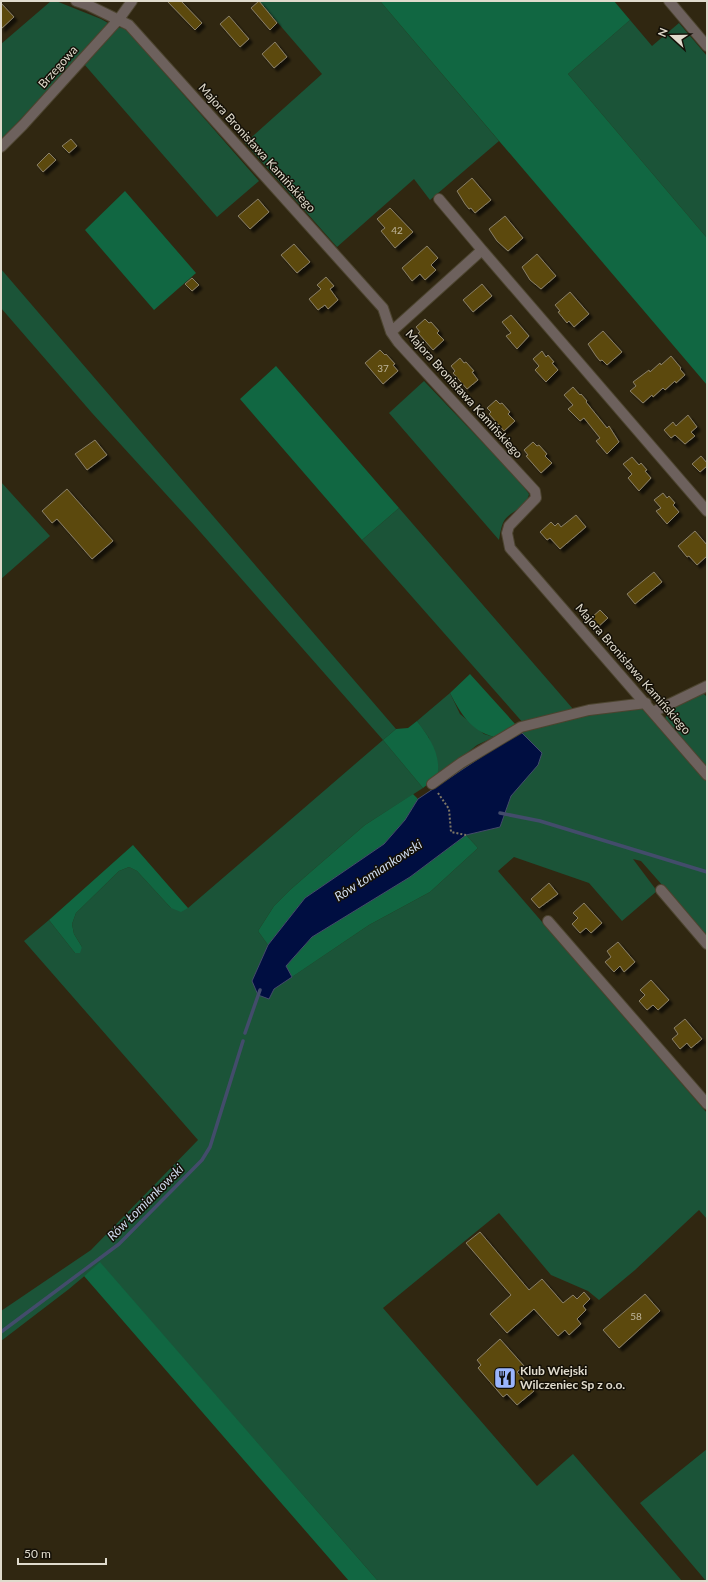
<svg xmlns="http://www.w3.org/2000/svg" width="708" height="1582" viewBox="0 0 708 1582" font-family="Lato,sans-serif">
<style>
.green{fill:#1b5438}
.forest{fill:#116742}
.water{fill:#000e41;stroke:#434c6b}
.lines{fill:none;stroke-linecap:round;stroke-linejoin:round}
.stream{stroke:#434c6b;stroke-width:3.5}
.building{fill:#5b4811;stroke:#8a8067;filter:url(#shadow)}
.minor-casing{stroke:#4c442f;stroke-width:12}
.path{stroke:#7f7866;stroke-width:2;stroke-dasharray:2 2;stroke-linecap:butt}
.minor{stroke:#6d615d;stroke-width:10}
.labels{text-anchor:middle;stroke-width:3;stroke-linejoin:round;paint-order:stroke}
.number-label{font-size:10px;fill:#bfb69e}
.street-label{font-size:12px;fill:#e0dbcd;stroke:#141007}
.poi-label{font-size:12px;font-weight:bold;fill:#e0dbcd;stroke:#141007;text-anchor:start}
.water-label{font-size:13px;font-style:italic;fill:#cedaee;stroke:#141007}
</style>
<defs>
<filter id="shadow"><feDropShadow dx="3.5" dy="3.5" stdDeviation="1" flood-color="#0009"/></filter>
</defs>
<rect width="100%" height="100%" fill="#302711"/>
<path class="green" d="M 51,1 L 56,1 L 101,19 L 108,23 L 77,59 L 1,140 L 1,44 Z
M 259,1 L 380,1 L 499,141 L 430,200 L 414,179 L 337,247 L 245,143 L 322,74 Z
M 630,20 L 652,46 L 679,23 L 707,56 L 707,238 L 568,74 Z
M 117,27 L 126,29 L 259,181 L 217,217 L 84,64 Z
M 1,269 L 396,729 L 383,740 L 423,788 L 365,825 L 314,869 L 290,890 L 274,906 L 258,931 L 268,945 L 252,981 L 269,998 L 274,989 L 369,925 L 430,892 L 478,848 L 466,835 L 500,827 L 511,796 L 521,783 L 520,731 L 578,715 L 645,707 L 707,779 L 707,936 L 641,861 L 633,859 L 657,891 L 622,921 L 589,883 L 514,857 L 498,871 L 707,1113 L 707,1219 L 699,1210 L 635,1270 L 599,1300 L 588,1291 L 551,1275 L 499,1213 L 383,1308 L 537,1486 L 573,1454 L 682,1581 L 378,1581 L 100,1263 L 69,1289 L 1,1341 L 1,1311 L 91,1250 L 198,1140 L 24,941 L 49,920 L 75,953 L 82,947 L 74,934 L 72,924 L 76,913 L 119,871 L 129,867 L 137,871 L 171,908 L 188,908 L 383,740 L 195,526 L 92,413 L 1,308 Z
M 424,381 L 484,444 L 505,462 L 529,494 C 526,509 511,510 504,521 C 501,526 500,535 499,540 L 389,413 Z
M 1,482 L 50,536 L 1,579 Z
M 399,508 L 573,709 L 524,724 L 362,540 Z
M 702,692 L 707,697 L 707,767 L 665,719 L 669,708 Z
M 450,693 L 460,714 L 484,734 L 494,737 L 477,745 L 437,777 L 429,738 L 417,721 Z
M 707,1449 L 707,1581 L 706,1581 L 640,1503 Z"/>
<path class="forest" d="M 380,1 L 614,1 L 630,20 L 568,74 L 707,238 L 707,385 Z
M 125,191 L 196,273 L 154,310 L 85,230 Z
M 276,366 L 399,508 L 362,540 L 240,399 Z
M 470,674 L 516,725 L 494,737 C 470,730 461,714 450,693 Z
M 417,721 C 430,738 442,756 437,777 L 423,788 L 383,740 L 396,729 L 408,728 Z
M 413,794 L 418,799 L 405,820 L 384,844 L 305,898 L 268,945 L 258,931 L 274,906 L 290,890 L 314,869 L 365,825 Z
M 466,835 L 478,848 L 430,892 L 369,925 L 292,977 L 286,966 L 312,937 L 410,877 Z
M 133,845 L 188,908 L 181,912 L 171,908 L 137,871 L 129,867 L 119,871 L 76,913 L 72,924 L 74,934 L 82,947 L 80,953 L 75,953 L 49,920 Z
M 100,1262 L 378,1581 L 349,1581 L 84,1276 Z"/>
<path class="water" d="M 520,731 L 542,753 L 538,765 L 511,796 L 500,827 L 466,835 L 410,877 L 312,937 L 286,966 L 292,977 L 274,989 L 269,999 L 258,995 L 252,981 L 268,945 L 305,898 L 384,844 L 405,820 L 418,799 Z"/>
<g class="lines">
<path class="stream" d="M 500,813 L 540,821 L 707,872
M 245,1033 L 260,990
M 1,1332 L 119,1244 L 202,1160 L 210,1147 L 243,1041"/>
</g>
<path class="building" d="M 167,1 L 181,1 L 202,23 L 195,30 Z
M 259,1 L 277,23 L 270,30 L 251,8 Z
M 1,3 L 14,17 L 1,29 Z
M 229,16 L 249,39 L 240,47 L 220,24 Z
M 275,42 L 287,57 L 274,68 L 262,54 Z
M 71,139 L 77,146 L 69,153 L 62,146 Z
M 49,153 L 56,160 L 43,172 L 37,165 Z
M 472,178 L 491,200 L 475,213 L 471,208 L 469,209 L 465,204 L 457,191 Z
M 258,199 L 269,212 L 250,229 L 238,216 Z
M 390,208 L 413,232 L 395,248 L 381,231 L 385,228 L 377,219 Z
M 505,216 L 523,238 L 508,251 L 497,241 L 489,229 Z
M 294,244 L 310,262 L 297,273 L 281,255 Z
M 427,246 L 438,258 L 431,265 L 436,270 L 425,280 L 420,274 L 412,281 L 402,268 Z
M 537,254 L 556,276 L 541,289 L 530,280 L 522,267 Z
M 326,277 L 334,286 L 330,289 L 338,300 L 328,309 L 325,305 L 318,310 L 309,299 L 321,289 L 317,285 Z
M 192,278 L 199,285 L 192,291 L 185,284 Z
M 482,284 L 492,296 L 473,312 L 463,300 Z
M 570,292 L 589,314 L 574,327 L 569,321 L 567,323 L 558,312 L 560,311 L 555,305 Z
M 511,315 L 529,336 L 517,349 L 506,336 L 511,333 L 502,322 Z
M 425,319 L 429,323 L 431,322 L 439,331 L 437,333 L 444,340 L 433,350 L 418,333 L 420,332 L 416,327 Z
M 603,331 L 622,352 L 607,365 L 602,360 L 600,361 L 596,356 L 588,344 Z
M 380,350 L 385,355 L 386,354 L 395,364 L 393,365 L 398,371 L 383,384 L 365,363 Z
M 542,351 L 546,357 L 548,355 L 554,362 L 552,363 L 558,370 L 546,382 L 535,370 L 539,366 L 533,359 Z
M 671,356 L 681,368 L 680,369 L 685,375 L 676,383 L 675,381 L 665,390 L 663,388 L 653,397 L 652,395 L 643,403 L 630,391 L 636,386 L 633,382 L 649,370 L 650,372 L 660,363 L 661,365 Z
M 460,358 L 464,363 L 466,362 L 474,371 L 472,372 L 478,380 L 467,389 L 453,373 L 455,371 L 451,366 Z
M 573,387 L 580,395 L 581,394 L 587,401 L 586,402 L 607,428 L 609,426 L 619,442 L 607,454 L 596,441 L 600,438 L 584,418 L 580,421 L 568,409 L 573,405 L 564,395 Z
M 496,400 L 500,404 L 502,403 L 510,412 L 508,414 L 515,421 L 504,431 L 489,414 L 491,412 L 487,408 Z
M 688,415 L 697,427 L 691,432 L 695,436 L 685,444 L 675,435 L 671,438 L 664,430 L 673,422 L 676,426 Z
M 95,440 L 107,455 L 87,470 L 75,454 Z
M 533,442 L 537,446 L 539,445 L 547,454 L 545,456 L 552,463 L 541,473 L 526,456 L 528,455 L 524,450 Z
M 701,456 L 707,463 L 707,466 L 700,472 L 692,464 Z
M 632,457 L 639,465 L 641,463 L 647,470 L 645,471 L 651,478 L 639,491 L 628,478 L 632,474 L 623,464 Z
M 67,489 L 113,541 L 92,559 L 57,519 L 52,523 L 42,511 Z
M 663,493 L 667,498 L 669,496 L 675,503 L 673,505 L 679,512 L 667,524 L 656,511 L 661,508 L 654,500 Z
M 576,515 L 586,527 L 560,549 L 550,538 L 547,540 L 540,532 L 551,522 L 555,526 L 558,523 L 561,527 Z
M 695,531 L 707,545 L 707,556 L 697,565 L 689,556 L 687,557 L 678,546 Z
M 654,572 L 662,582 L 635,604 L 627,594 Z
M 600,610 L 608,618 L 598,627 L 591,618 Z
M 549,883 L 558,894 L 539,908 L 531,899 Z
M 584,903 L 602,923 L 591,933 L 586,928 L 580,933 L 572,924 L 578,918 L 573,913 Z
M 618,942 L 635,962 L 624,972 L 620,966 L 614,972 L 605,962 L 611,957 L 607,951 Z
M 651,980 L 669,1000 L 658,1010 L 653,1005 L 647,1010 L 639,1001 L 645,995 L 640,990 Z
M 685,1019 L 702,1039 L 691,1048 L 687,1043 L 680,1049 L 672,1039 L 678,1034 L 674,1028 Z
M 480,1232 L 529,1290 L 542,1279 L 563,1303 L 573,1295 L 577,1299 L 584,1292 L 590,1299 L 583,1306 L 586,1310 L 577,1319 L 581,1324 L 569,1335 L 565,1330 L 558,1336 L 534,1309 L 507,1333 L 490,1314 L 511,1295 L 466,1243 Z
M 645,1294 L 660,1311 L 619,1348 L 603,1330 Z
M 500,1339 L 524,1366 L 517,1372 L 534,1391 L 517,1405 L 507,1394 L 503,1397 L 478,1368 L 481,1365 L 477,1360 Z"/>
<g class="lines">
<g class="minor-casing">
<path id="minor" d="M 76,1 L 88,5 L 129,25 L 383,308 L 391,332 L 398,342 L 535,491 L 536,498 L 509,526 L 507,533 L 510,548 L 707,775
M 669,1 L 707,46
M 1,147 L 23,125 L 119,19 L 132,1
M 439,199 L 482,250
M 391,332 L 482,250 L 707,511
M 653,712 L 707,686
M 432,784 L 461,763 L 521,727 L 589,710 L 646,703
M 661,890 L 707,944
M 548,921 L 707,1104"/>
</g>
<path class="path" d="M 438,793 L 449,809 L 451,832 L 466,835"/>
<use href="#minor" class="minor"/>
</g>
<defs>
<g id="restaurant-square" transform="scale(1.15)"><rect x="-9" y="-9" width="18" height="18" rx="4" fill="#9ab5fd" stroke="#141007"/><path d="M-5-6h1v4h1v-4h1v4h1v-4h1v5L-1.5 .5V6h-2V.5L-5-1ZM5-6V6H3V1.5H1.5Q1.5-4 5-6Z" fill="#111"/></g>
</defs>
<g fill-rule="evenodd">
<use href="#restaurant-square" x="505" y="1378"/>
</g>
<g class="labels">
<g class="number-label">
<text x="397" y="234">42</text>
<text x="383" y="372">37</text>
<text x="636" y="1320">58</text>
</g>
<g class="street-label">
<text transform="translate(58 67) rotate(-48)" y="4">Brzegowa</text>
<text transform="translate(257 148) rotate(48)" y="4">Majora Bronisława Kamińskiego</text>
<text transform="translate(464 394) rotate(48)" y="4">Majora Bronisława Kamińskiego</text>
<text transform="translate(633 669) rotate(49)" y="4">Majora Bronisława Kamińskiego</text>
</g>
<g class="poi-label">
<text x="520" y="1375">Klub Wiejski<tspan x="520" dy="14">Wilczeniec Sp z o.o.</tspan></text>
</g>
<g class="water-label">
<text transform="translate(378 870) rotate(-33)" y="5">Rów Łomiankowski</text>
<text transform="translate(145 1202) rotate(-45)" y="5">Rów Łomiankowski</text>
</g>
</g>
<rect width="708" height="1582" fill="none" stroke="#e0dbcd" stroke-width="4"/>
<g transform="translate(672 36) rotate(291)" stroke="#141007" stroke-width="3" paint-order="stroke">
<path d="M0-3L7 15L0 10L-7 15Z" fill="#e0dbcd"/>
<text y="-6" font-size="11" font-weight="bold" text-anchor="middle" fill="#e0dbcd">N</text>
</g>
<path d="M18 1558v6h88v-6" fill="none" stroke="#e0dbcd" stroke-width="2"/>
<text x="24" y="1558" font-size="12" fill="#e0dbcd" stroke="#141007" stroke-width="3" paint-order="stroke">50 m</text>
</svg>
